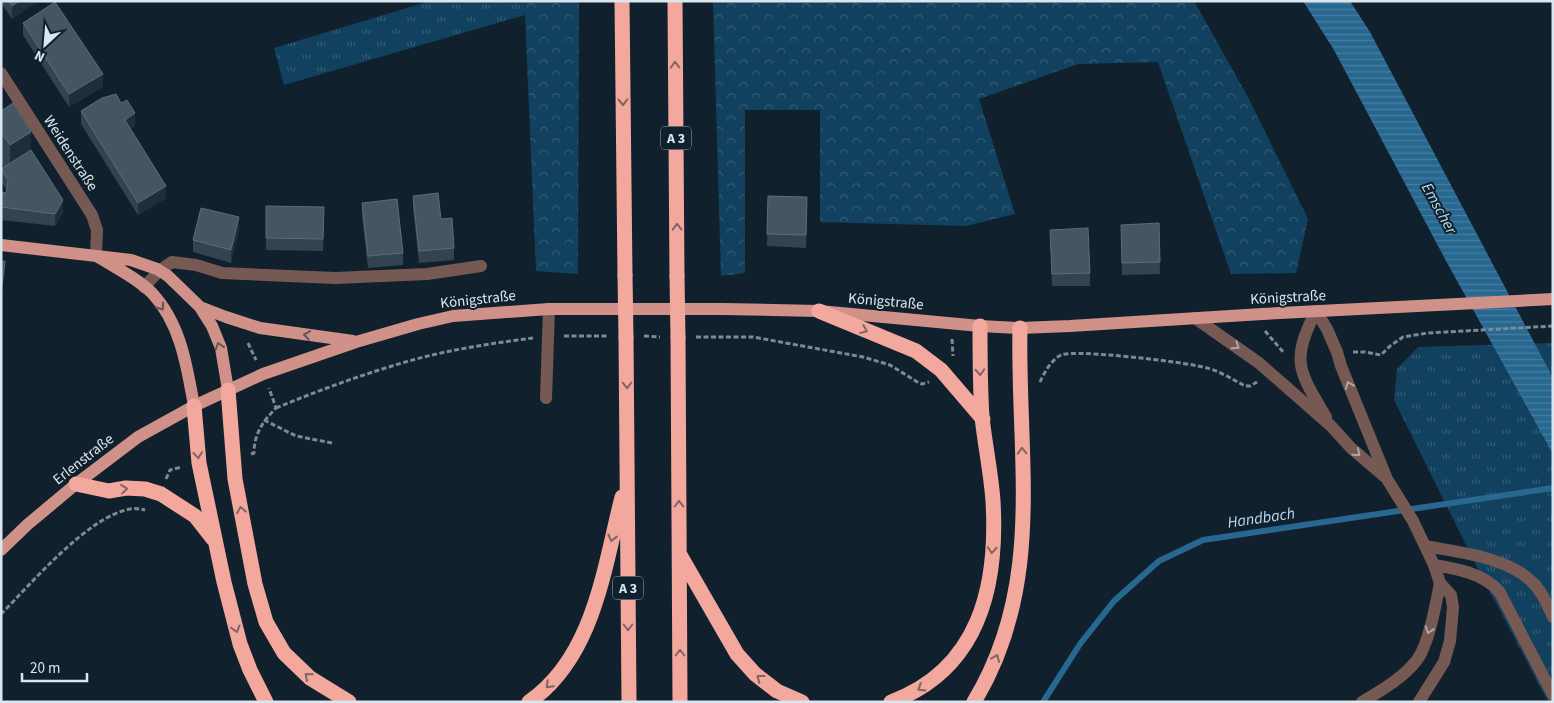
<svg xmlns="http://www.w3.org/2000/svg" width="1554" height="703" viewBox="0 0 1554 703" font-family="'Source Sans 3',sans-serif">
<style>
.grass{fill:url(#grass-tufts)}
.forest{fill:url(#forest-crowns)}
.water{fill:url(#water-rules)}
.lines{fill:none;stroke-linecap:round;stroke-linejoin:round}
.stream{stroke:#286890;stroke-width:6}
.path{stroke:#7c8a93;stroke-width:3;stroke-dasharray:5 2.5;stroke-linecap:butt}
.minor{stroke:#775954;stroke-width:12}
.major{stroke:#d09288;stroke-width:12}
.highway{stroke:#f3a89d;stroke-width:15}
.highway-bridge{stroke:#f3a89d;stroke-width:15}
.wall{fill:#334451}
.shaded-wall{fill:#1d2f3b}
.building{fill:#455662;stroke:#5c6c78}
.oneway{stroke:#826465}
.oneway2{stroke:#665456}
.oneway3{stroke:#aea7a9}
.labels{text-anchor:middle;stroke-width:4;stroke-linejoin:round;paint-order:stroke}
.shield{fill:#10212d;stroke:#9eabb4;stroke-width:1}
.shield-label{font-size:14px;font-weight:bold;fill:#dbe6ee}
.street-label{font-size:15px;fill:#dbe6ee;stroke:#10212d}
.water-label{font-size:16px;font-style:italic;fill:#b8d9f1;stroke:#10212d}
</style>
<defs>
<pattern id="grass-tufts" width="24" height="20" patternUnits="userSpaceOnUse" patternTransform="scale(1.25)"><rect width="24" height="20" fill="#11415e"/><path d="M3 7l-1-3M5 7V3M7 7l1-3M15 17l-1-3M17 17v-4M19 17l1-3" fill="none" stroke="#335c75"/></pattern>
<pattern id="forest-crowns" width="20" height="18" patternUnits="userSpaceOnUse" patternTransform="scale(1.25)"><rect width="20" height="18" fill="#11415e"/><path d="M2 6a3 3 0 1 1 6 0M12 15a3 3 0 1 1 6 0" fill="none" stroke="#335c75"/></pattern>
<pattern id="water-rules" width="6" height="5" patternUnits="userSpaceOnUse" patternTransform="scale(1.25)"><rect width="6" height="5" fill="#286890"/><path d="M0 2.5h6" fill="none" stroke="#477ea0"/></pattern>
</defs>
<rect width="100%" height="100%" fill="#10212d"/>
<path class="grass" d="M 430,1 L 518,1 L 525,15 L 284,85 L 274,48 Z
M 1553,343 L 1553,702 L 1548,702 L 1479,571 L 1394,400 L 1397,369 L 1418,347 Z"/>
<path class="forest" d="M 518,1 L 579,1 L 578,274 L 536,271 L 525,15 Z
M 713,1 L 1194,1 L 1249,99 L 1308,219 L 1296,273 L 1231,274 L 1158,62 L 1078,64 L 979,99 L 1015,214 L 966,226 L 820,222 L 820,110 L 745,110 L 745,273 L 721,276 Z"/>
<path class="water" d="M 1303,1 L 1350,1 L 1370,32 L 1553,378 L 1553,454 L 1445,259 L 1334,50 Z"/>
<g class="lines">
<path class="stream" d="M 1043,702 L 1080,644 L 1114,601 L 1159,561 L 1203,540 L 1553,488"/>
<path class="path" d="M 1265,331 L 1284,353
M 564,336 L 608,336
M 644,336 L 660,337
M 696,337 L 753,337 L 863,357 L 890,365 L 919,383 L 922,384 L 929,382
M 952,339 L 953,356
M 248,343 L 256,360
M 1353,352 L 1365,352 L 1381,355 L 1390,346 L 1403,337 L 1428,333 L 1553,326
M 1040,382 C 1044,373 1051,360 1061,355 C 1076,349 1183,362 1203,367 C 1218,370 1232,379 1245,386 L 1250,386 L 1257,382
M 276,408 C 322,389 369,372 416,359 C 454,349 494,343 533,338
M 264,420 L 296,436 L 332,443
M 251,454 L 254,453 C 254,434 263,421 276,408 L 269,388
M 166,479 L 170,470 L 182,467
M 1,614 C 32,583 87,517 130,509 C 135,508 140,509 145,510"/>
<path class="minor" d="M 1,73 L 92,215 L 97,230 L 96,255
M 144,287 L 159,271 L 172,262 L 196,265 L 222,273 L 335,278 L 427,274 L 481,266
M 1316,311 L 1327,329 L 1337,352 L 1341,366 L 1387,479 L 1413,521 L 1434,565 L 1440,583 L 1451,595 L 1453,607 L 1450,641 L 1444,662 L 1419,702
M 1316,311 C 1290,362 1299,371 1326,417
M 1195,318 L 1259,363 L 1331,426 L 1351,448 L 1385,477
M 546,398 L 549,309
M 1425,546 C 1458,552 1506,557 1531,581 C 1542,591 1547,604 1553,617
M 1434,565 C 1458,569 1482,573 1499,591 L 1553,695
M 1362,702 C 1382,690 1403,678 1417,660 C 1429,644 1436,603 1440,583"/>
<path class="major" d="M 1,245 L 131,260 L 157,269 L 168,276 L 200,307 L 212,326 L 221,348 L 228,390
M 98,257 C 116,268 137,278 152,293 C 181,324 187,367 194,406
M 200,307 L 226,317 L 260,328 L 353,341
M 1,550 L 27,525 L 76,484 L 138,437 L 194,406 L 263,374 L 356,342 L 418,324 L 453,316 L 549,309 L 722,309 L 819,311 L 980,326 L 1020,328 L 1070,326 L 1262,314 L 1553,299"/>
<path class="highway" d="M 622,1 L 625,275
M 675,1 L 677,276
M 819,311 L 916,351 L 941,370 L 983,419
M 626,337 L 629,702
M 678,337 L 680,702
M 228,390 L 235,479 L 255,584 L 266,622 L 284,653 L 310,678 L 349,702
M 194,406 L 199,463 L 224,582 L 240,644 L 250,670 L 266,702
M 76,484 L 109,491 L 126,488 L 145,489 L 161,494 L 195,516 L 213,539
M 680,555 L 737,654 L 755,674 L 777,691 L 802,702
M 529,702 C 594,657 604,568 622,497
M 891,702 C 980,669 998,586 993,501 C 991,473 985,445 982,417 C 980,387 980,357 980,326
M 974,702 C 1046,583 1017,458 1020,328"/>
<path class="highway-bridge" d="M 625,275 L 626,337
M 677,276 L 678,337"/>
</g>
<path class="wall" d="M 1,1 L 39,1 L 12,19 L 1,3 Z
M 23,23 L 103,87 L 69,107 L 23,35 Z
M 1,111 L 31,150 L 63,212 L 55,226 L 1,220 L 1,205 L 7,190 L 1,182 L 1,169 L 4,167 L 1,163 Z
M 81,111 L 135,126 L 130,129 L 166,198 L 138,215 L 81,124 Z
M 413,196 L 441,219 L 454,248 L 454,260 L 419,263 L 413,208 Z
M 768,196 L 807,197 L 806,248 L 767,246 Z
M 362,203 L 403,253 L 403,265 L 368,268 L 362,216 Z
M 266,206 L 324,219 L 323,251 L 266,250 Z
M 1159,223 L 1160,274 L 1122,275 L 1121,238 Z
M 239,229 L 231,263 L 193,252 L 193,240 Z
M 1050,230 L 1090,273 L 1090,286 L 1052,286 Z"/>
<path class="shaded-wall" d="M 19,1 L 39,1 L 12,19 L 12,6 Z
M 103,74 L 103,87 L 69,107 L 69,94 Z
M 135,113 L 135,126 L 125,132 L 125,120 Z
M 31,132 L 31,163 L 10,176 L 10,145 Z
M 166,186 L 166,198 L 138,215 L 138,203 Z
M 63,200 L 63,212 L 55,226 L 55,214 Z
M 239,217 L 239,229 L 231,263 L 231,250 Z
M 5,261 L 5,267 L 2,293 L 2,286 Z"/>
<path class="building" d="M 8,1 L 19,1 L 12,6 Z
M 55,2 L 103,74 L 69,94 L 23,23 Z
M 116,94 L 121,103 L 127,100 L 135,113 L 125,120 L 166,186 L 138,203 L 81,111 L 102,98 Z
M 13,103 L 31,132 L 10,145 L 1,132 L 1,111 Z
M 31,150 L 63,200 L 55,214 L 1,207 L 3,192 L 6,193 L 8,180 L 1,169 Z
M 438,193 L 441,219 L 452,218 L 454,248 L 419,251 L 413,196 Z
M 768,196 L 807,197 L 806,235 L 767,234 Z
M 397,199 L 403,253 L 368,256 L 362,203 Z
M 266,206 L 324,207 L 323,239 L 266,238 Z
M 201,208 L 239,217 L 231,250 L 193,240 Z
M 1159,223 L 1160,262 L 1122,263 L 1121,225 Z
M 1088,228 L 1090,273 L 1052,274 L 1050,230 Z
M 1,261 L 5,261 L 2,286 L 1,286 Z"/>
<defs><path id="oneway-chevron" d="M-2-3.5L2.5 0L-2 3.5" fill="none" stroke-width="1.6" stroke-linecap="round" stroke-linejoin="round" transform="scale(1.25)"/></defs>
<g class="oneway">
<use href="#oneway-chevron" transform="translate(675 65) rotate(-91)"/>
<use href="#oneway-chevron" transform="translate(623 102) rotate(89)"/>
<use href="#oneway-chevron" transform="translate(677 227) rotate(-91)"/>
<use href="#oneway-chevron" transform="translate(864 330) rotate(22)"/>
<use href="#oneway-chevron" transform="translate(980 372) rotate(87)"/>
<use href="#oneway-chevron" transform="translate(627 385) rotate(90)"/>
<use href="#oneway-chevron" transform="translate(1022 451) rotate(-93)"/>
<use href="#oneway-chevron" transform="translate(198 455) rotate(84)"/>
<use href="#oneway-chevron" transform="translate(124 489) rotate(-6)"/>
<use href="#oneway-chevron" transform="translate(679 504) rotate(-90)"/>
<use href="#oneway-chevron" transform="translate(241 510) rotate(-101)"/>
<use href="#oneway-chevron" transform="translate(612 538) rotate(104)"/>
<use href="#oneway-chevron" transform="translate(992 550) rotate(94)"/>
<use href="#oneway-chevron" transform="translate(628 627) rotate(90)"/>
<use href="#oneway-chevron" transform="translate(236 629) rotate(75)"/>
<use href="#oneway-chevron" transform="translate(680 653) rotate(-90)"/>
<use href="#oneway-chevron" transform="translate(996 658) rotate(-68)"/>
<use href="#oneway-chevron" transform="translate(308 676) rotate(-139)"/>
<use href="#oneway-chevron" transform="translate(760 678) rotate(-142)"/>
<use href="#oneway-chevron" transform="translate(549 685) rotate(135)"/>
<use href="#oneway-chevron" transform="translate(921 688) rotate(148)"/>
</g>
<g class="oneway2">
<use href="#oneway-chevron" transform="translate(161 307) rotate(55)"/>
<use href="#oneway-chevron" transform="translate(307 335) rotate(-172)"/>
<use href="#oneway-chevron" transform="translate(219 346) rotate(-107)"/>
</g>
<g class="oneway3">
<use href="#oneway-chevron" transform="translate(1236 346) rotate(34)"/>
<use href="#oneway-chevron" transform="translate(1349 385) rotate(-112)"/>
<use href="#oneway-chevron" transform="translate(1357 453) rotate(41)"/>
<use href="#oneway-chevron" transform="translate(1429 630) rotate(109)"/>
</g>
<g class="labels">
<g class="shield">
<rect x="661" y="126.5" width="30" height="23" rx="4"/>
<rect x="613" y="576.5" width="30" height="23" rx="4"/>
</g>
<g class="shield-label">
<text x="676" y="143">A 3</text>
<text x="628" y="593">A 3</text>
</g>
<g class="street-label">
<text transform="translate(71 153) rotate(57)" y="5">Weidenstraße</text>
<text transform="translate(1288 297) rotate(-3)" y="5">Königstraße</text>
<text transform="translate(478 299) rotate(-6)" y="5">Königstraße</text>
<text transform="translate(886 301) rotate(5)" y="5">Königstraße</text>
<text transform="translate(83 459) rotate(-38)" y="5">Erlenstraße</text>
</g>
<g class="water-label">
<text transform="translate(1440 208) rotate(61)" y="6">Emscher</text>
<text transform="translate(1261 517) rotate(-8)" y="6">Handbach</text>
</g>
</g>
<rect width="1554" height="703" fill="none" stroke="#dbe6ee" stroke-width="5"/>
<g transform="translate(45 45) rotate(206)" stroke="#10212d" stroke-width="4" paint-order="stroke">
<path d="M0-4L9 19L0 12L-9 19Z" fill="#dbe6ee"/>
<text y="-8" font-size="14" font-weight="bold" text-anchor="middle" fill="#dbe6ee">N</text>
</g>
<path d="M22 673v8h65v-8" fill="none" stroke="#dbe6ee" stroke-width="2.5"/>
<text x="30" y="673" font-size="15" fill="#dbe6ee" stroke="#10212d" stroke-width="4" paint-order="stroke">20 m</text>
</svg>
